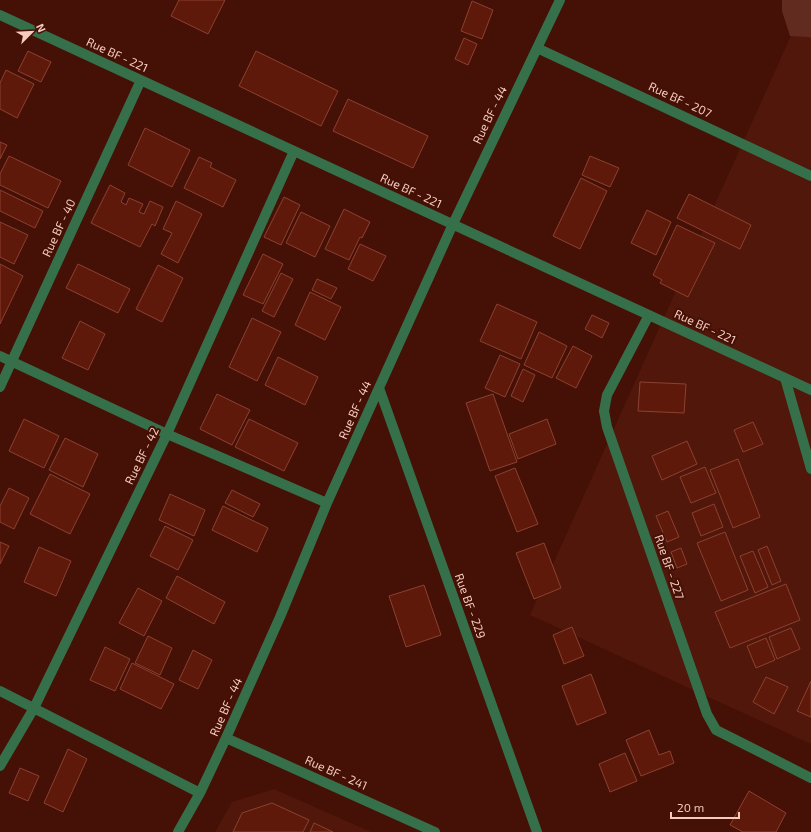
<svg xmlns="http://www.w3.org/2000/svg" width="811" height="832" viewBox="0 0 811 832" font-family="'Exo 2',sans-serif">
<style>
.built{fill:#51170b}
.green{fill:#612b1f}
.building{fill:#5e190a;stroke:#8b4131}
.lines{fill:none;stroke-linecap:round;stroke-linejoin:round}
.minor{stroke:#35704a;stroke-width:10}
.labels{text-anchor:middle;stroke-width:4;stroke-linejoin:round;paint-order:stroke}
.street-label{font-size:12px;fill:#f5cabf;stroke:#451006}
</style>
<rect width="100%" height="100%" fill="#451006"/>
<path class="built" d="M 807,0 L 811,0 L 811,744 L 530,615 Z
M 274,789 L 371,832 L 215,832 L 232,802 Z"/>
<path class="green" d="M 782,0 L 811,0 L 811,38 L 808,37 L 790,36 L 782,11 Z"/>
<path class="building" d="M 179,0 L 225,0 L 208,34 L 171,16 Z
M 472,1 L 493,10 L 482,39 L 461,31 Z
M 464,38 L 477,44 L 468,65 L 455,59 Z
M 28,51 L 51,62 L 41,82 L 18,71 Z
M 256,51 L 338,91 L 321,126 L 239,86 Z
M 6,70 L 34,84 L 17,118 L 0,109 L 0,83 Z
M 348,99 L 428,136 L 413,168 L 333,131 Z
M 145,128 L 190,150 L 172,187 L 128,165 Z
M 0,142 L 7,145 L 0,159 Z
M 9,156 L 61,181 L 48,208 L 0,185 L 0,174 Z
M 590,156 L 619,168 L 610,187 L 582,175 Z
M 199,157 L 212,163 L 210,167 L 236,180 L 223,207 L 184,188 Z
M 581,178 L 607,191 L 580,249 L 553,236 Z
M 110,185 L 125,193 L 121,202 L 126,205 L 129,198 L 143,204 L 139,212 L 144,214 L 150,201 L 163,207 L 155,226 L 152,224 L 140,247 L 91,223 Z
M 0,190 L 43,211 L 35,228 L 0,211 Z
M 689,194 L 751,225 L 740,249 L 677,218 Z
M 284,197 L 300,205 L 281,245 L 264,237 Z
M 176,201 L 202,214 L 178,263 L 161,254 L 172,233 L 163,229 Z
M 344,209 L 370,222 L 362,238 L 360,237 L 349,260 L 325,249 Z
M 647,210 L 671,222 L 656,255 L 631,243 Z
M 301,212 L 330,226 L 315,257 L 286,243 Z
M 0,222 L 28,235 L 14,264 L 0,257 Z
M 677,225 L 715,243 L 688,297 L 660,283 L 662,280 L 653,275 Z
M 360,244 L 386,256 L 373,281 L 348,269 Z
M 263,254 L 283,264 L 263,304 L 243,295 Z
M 0,264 L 23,276 L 0,324 Z
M 78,264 L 130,289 L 118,313 L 66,288 Z
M 158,265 L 183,278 L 162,322 L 136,309 Z
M 281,273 L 293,279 L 274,317 L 262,311 Z
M 317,279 L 337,288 L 331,299 L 312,290 Z
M 310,292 L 341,307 L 325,340 L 295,325 Z
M 497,304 L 537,322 L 521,359 L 480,341 Z
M 592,315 L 609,323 L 602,338 L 585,329 Z
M 252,318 L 281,332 L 257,381 L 229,367 Z
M 80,321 L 105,334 L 88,370 L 62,358 Z
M 539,332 L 567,346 L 552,378 L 524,365 Z
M 573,346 L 592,356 L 576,388 L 556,378 Z
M 500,355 L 520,364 L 505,397 L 485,388 Z
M 278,357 L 318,377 L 305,405 L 265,385 Z
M 523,369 L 535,375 L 523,402 L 511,396 Z
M 640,382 L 686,384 L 684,413 L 638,411 Z
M 217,394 L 250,410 L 232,445 L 200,429 Z
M 493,394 L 517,462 L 490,471 L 466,403 Z
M 24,419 L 59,436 L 44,468 L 9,451 Z
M 249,419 L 298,443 L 284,471 L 235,447 Z
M 547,419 L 556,444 L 518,459 L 509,434 Z
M 753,422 L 763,444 L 743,452 L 734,430 Z
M 65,438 L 98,454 L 83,487 L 49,470 Z
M 687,441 L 697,464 L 662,480 L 652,456 Z
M 738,459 L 760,517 L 733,528 L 710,470 Z
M 705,467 L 716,493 L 691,503 L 680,477 Z
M 515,468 L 538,524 L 517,532 L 495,476 Z
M 50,474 L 90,494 L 70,534 L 30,514 Z
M 9,488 L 29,498 L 14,529 L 0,522 L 0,506 Z
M 232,490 L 260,504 L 253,517 L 225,503 Z
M 170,494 L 205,510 L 194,536 L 159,520 Z
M 714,504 L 723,527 L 701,536 L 692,513 Z
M 223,506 L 268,528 L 257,552 L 212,530 Z
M 668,511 L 679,537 L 667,542 L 656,516 Z
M 165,526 L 193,540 L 178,570 L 150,556 Z
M 725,532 L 748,590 L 721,601 L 697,543 Z
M 0,542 L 9,546 L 0,564 Z
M 544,543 L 561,588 L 534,599 L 516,553 Z
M 767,546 L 781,581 L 772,585 L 758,550 Z
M 39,547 L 71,561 L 56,596 L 24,582 Z
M 681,548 L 687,564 L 677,568 L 671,552 Z
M 753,551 L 768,587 L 755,593 L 740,556 Z
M 177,576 L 225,602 L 214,624 L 166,598 Z
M 786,584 L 800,620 L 730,648 L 715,612 Z
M 424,585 L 441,635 L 406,647 L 389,596 Z
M 138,588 L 162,601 L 144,636 L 119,623 Z
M 572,627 L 584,656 L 564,664 L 553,635 Z
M 791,628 L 800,649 L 777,659 L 769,637 Z
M 148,636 L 172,648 L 160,675 L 135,663 Z
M 766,638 L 775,660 L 756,668 L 747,646 Z
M 105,647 L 130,659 L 115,691 L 90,680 Z
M 193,650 L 212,660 L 198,689 L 179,680 Z
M 132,663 L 174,684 L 161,709 L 120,689 Z
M 591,674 L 606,713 L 577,725 L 562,686 Z
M 766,677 L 788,687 L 774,714 L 753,702 Z
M 811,681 L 811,717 L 797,711 Z
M 649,730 L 659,755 L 670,751 L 674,763 L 641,776 L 626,740 Z
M 68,749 L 87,759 L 63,812 L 44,803 Z
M 625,753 L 637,781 L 610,792 L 599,764 Z
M 20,768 L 39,776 L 28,801 L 9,793 Z
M 749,791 L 786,813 L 776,832 L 743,832 L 730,825 Z
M 272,803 L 309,820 L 303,832 L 233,832 L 242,813 Z
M 314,823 L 333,832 L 310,832 Z"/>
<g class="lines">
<path class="minor" d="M 0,15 L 811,390
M 537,48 L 811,176
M 649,315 L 607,395 L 604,411 L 607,427 L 707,714 L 716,730 L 732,738 L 811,778
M 0,356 L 167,434 L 327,503
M 785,378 L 811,469
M 0,387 L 141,80
M 379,388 L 537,832
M 0,691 L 200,793
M 226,738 L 435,832
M 0,766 L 34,708 L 167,434 L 294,151
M 178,832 L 200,793 L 226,738 L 280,617 L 327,503 L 453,224 L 560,0"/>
</g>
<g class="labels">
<g class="street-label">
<text transform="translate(117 55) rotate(25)" y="4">Rue BF - 221</text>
<text transform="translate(680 100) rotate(25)" y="4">Rue BF - 207</text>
<text transform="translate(490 115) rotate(-64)" y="4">Rue BF - 44</text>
<text transform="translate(411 191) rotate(25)" y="4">Rue BF - 221</text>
<text transform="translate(59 228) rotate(-65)" y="4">Rue BF - 40</text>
<text transform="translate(705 327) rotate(25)" y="4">Rue BF - 221</text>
<text transform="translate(355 410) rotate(-66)" y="4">Rue BF - 44</text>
<text transform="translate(142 456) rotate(-64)" y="4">Rue BF - 42</text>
<text transform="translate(669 567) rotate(71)" y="4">Rue BF - 227</text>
<text transform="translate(470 606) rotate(70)" y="4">Rue BF - 229</text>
<text transform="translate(226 707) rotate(-66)" y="4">Rue BF - 44</text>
<text transform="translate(336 773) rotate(24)" y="4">Rue BF - 241</text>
</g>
</g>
<g transform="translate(32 32) rotate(66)" stroke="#451006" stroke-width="3" paint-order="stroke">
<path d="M0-3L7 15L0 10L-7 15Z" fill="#f5cabf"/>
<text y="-6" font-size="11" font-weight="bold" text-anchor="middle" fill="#f5cabf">N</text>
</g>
<path d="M671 812v6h68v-6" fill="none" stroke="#f5cabf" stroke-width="2"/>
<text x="677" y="812" font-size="12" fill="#f5cabf" stroke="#451006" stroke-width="3" paint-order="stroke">20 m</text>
</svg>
